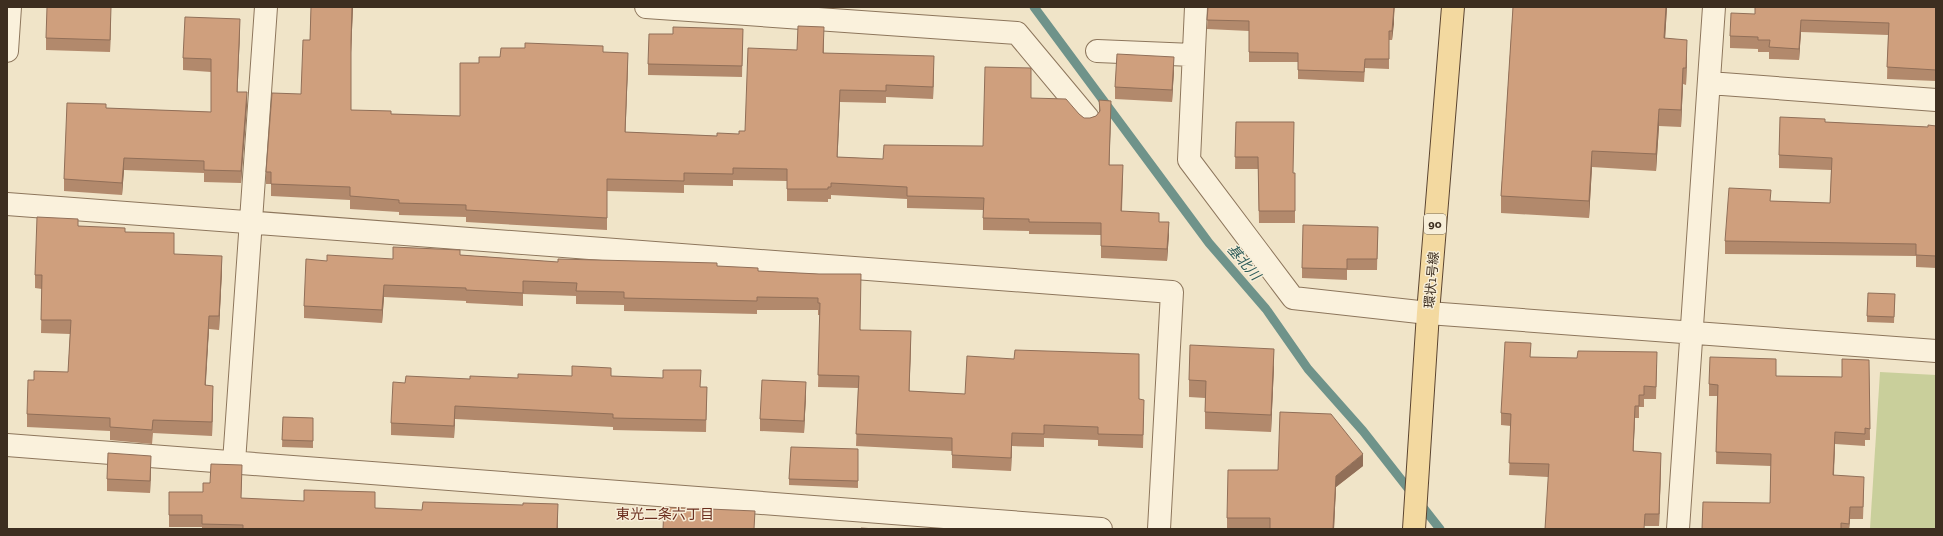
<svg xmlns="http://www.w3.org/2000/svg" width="1943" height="536" viewBox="0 0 1943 536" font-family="'Zilla Slab','Noto Sans JP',serif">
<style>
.green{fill:#c9cf9b}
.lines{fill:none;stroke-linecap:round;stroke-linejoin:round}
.stream{stroke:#6f938a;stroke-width:9}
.minor-casing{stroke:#8d765c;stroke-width:24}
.major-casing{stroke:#5b4430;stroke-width:24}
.minor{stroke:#faf1dc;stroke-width:22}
.major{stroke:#f3d9a0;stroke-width:22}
.wall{fill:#b2896c}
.shaded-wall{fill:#916f58}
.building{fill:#cf9f7d;stroke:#916f58}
.labels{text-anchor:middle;stroke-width:3;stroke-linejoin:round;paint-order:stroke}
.shield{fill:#f7eed8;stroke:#756857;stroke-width:1}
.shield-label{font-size:12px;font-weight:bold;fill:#3d2e20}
.street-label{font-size:13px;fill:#3d2e20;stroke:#f7eed8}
.water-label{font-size:14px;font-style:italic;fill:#2f5d5a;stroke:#f7eed8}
.neighbourhood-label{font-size:14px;fill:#6b2e1e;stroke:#f7eed8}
</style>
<rect width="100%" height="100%" fill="#f0e4c8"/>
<path class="green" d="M 1880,372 L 1936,375 L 1936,529 L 1870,529 Z"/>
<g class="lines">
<path class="stream" d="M 1034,7 L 1209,243 L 1266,309 L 1308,369 L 1363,431 L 1440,529"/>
<g class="minor-casing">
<path id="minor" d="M 646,7 L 1017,33 L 1088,118
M 1196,7 L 1189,160 L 1293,298 L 1428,313 L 1936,351
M 7,51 L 10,7
M 1097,51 L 1193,55
M 1709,83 L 1936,100
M 7,204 L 1172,292 L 1159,529
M 7,445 L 1101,529
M 234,462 L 266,7
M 1678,529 L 1714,7"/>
</g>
<g class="major-casing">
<path id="major" d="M 1414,529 L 1428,313 L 1453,7"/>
</g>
<use href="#minor" class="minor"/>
<use href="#major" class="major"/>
</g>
<path class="wall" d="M 311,7 L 353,7 L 351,52 L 351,110 L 391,114 L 460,116 L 479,63 L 500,57 L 603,52 L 628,65 L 625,132 L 717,136 L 739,134 L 745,131 L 797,50 L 824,39 L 824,53 L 934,68 L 933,99 L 886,97 L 886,103 L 840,102 L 837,157 L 883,159 L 983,146 L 1031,98 L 1079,114 L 1084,118 L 1090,118 L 1096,116 L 1099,112 L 1099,100 L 1111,113 L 1109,165 L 1123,178 L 1122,211 L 1159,222 L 1169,234 L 1167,261 L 1101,258 L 1101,235 L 1029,234 L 1029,231 L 983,230 L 983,210 L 907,208 L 907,199 L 831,195 L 831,199 L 828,199 L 828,202 L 787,201 L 787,181 L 733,180 L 733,186 L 684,185 L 684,193 L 607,191 L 607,230 L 466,222 L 466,217 L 399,215 L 399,212 L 350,209 L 350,200 L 271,196 L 271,184 L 266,184 L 266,172 L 301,94 L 310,40 Z
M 1208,7 L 1395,7 L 1392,40 L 1389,40 L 1389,69 L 1365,68 L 1364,82 L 1298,79 L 1298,62 L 1249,62 L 1249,31 L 1207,29 Z
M 1513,7 L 1667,7 L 1665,39 L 1687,57 L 1686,85 L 1683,84 L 1681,127 L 1659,126 L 1656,171 L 1592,167 L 1589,218 L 1501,213 L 1501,196 Z
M 1936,7 L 1936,81 L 1887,79 L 1888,35 L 1801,32 L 1799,60 L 1769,59 L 1769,52 L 1758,52 L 1758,49 L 1730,48 L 1730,36 L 1755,14 Z
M 111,18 L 110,52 L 46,50 L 46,38 Z
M 743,29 L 742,77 L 648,75 L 648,64 L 673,34 Z
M 240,31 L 237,92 L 247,104 L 241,183 L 204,182 L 204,173 L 124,170 L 122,195 L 64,191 L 64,179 L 106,108 L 211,112 L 211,72 L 183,70 L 183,58 Z
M 1174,70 L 1172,102 L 1115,99 L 1115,87 Z
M 1236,122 L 1293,173 L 1295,173 L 1295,223 L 1259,223 L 1258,169 L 1235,169 Z
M 1825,122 L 1928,127 L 1936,126 L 1936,268 L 1916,267 L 1916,256 L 1725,254 L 1725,241 L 1771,201 L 1830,203 L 1831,170 L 1779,168 L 1779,155 Z
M 78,226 L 125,232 L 174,254 L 222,270 L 219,330 L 209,329 L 205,385 L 213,399 L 212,436 L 153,433 L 152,444 L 110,440 L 110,431 L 27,427 L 27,414 L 34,380 L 68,372 L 70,334 L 41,333 L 42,289 L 35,288 L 35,275 Z
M 1378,227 L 1377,270 L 1347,270 L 1347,280 L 1302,278 L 1302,268 Z
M 460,255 L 558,262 L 717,266 L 758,271 L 819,274 L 861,330 L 911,344 L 909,391 L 965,394 L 1139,399 L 1144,412 L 1143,448 L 1098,446 L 1098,440 L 1044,438 L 1044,447 L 1012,446 L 1011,471 L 952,468 L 952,451 L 856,446 L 858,388 L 818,387 L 820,315 L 818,315 L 818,310 L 757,310 L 757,314 L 624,311 L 624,305 L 576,304 L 576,296 L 523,294 L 523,306 L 466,303 L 466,301 L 384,297 L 382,323 L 304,318 L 304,306 L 327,261 L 393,259 Z
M 1895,294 L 1894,323 L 1867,322 L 1867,316 Z
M 1530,357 L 1657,365 L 1656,399 L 1644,399 L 1644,407 L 1639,407 L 1639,418 L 1635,418 L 1633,451 L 1661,465 L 1659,526 L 1645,526 L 1548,477 L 1509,475 L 1511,426 L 1501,425 L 1501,413 Z
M 1869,360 L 1870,440 L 1865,440 L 1865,446 L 1835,444 L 1834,475 L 1864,489 L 1863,519 L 1850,519 L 1849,529 L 1702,529 L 1770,503 L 1771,466 L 1716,464 L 1717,396 L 1709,396 L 1709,384 L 1776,376 L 1842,377 Z
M 1274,366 L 1271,432 L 1205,429 L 1205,398 L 1189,397 L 1189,380 Z
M 572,376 L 611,376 L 701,387 L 707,387 L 706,432 L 613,430 L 613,427 L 455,419 L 454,438 L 391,435 L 391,423 L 405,383 Z
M 806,395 L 804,433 L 760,431 L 760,419 Z
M 283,417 L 313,418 L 313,448 L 282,447 Z
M 858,449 L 858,488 L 789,485 L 789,479 Z
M 1363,466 L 1336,487 L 1334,529 L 1227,529 L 1227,518 L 1278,470 Z
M 151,469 L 150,493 L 107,491 L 107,479 Z
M 242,477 L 241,498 L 375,508 L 558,516 L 558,529 L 202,529 L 202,527 L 169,527 L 169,492 L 203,492 L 210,483 Z"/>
<path class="shaded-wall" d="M 111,7 L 111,18 L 110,52 L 110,40 Z
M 352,7 L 353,7 L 351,53 L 351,41 Z
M 1394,7 L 1394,24 L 1392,40 L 1392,31 Z
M 1666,7 L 1667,7 L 1664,55 L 1664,38 Z
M 240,19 L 240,31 L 237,104 L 237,92 Z
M 1801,20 L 1801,32 L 1799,60 L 1799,49 Z
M 1687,40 L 1687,57 L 1686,85 L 1686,68 Z
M 628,53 L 628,65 L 625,144 L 625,132 Z
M 934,56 L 934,68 L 933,99 L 933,87 Z
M 1174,57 L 1174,70 L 1172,102 L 1172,90 Z
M 1683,68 L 1683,84 L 1681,127 L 1681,110 Z
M 840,90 L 840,102 L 837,169 L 837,157 Z
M 247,92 L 247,104 L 241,183 L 241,171 Z
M 1111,101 L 1111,113 L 1109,177 L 1109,165 Z
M 1659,109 L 1659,126 L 1656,171 L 1656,154 Z
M 1592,151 L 1592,167 L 1589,218 L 1589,201 Z
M 124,158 L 124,170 L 122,195 L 122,183 Z
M 1169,222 L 1169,234 L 1167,261 L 1167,249 Z
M 222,256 L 222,270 L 219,330 L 219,316 Z
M 384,285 L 384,297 L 382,323 L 382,310 Z
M 209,316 L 209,329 L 205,399 L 205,385 Z
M 911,331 L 911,344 L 909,403 L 909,391 Z
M 1274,349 L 1274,366 L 1271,432 L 1271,415 Z
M 806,382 L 806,395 L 804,433 L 804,421 Z
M 213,386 L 213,399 L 212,436 L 212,422 Z
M 455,406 L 455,419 L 454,438 L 454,426 Z
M 1635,406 L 1635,418 L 1633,464 L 1633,451 Z
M 1835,432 L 1835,444 L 1833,487 L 1833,475 Z
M 1012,433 L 1012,446 L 1011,471 L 1011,458 Z
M 1661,453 L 1661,465 L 1659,526 L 1659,514 Z
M 1363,454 L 1363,466 L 1336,487 L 1334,529 L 1333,529 L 1336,476 Z
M 151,456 L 151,469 L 150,493 L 150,481 Z
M 1850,507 L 1850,519 L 1849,529 L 1849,524 Z"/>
<path class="building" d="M 47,7 L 111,7 L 110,40 L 46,38 Z
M 311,7 L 352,7 L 351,41 L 351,110 L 391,111 L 391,114 L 460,116 L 460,63 L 479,63 L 479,57 L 500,57 L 501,48 L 525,48 L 525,43 L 603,46 L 603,52 L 628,53 L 625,132 L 717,136 L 717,133 L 739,134 L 739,131 L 745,131 L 748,48 L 797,50 L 798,26 L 824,27 L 823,53 L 934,56 L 933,87 L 886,85 L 886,91 L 840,90 L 837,157 L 883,159 L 884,145 L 983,146 L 985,67 L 1031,68 L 1031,98 L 1066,99 L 1079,114 L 1084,118 L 1090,118 L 1096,116 L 1100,111 L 1099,100 L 1111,101 L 1109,165 L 1123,165 L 1121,211 L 1159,213 L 1159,222 L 1169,222 L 1167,249 L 1101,246 L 1101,223 L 1029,222 L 1029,219 L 983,218 L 984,198 L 907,196 L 907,187 L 831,183 L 831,187 L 828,187 L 828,189 L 787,189 L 787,169 L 733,168 L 733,174 L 684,173 L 684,181 L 607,179 L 607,218 L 466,210 L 466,205 L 399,203 L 399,200 L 350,196 L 350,187 L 271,184 L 271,172 L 266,172 L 272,93 L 301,94 L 303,40 L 310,40 Z
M 1208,7 L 1394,7 L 1392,31 L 1389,31 L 1389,59 L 1365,59 L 1364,72 L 1298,70 L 1298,53 L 1249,52 L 1249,21 L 1207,20 Z
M 1513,7 L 1666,7 L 1664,38 L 1687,40 L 1686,68 L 1683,68 L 1681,110 L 1659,109 L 1656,154 L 1592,151 L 1589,201 L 1501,196 Z
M 1755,7 L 1936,7 L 1936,70 L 1887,67 L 1889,23 L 1801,20 L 1799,49 L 1769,47 L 1770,40 L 1758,40 L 1758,37 L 1730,36 L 1731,13 L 1755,14 Z
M 185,17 L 240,19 L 237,92 L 247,92 L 241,171 L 204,170 L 204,161 L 124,158 L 122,183 L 64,179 L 67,103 L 106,104 L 106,108 L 211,112 L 211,59 L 183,58 Z
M 673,27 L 743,29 L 742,66 L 648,64 L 649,34 L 673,34 Z
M 1117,54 L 1174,57 L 1172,90 L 1115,87 Z
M 1780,117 L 1825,119 L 1825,122 L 1928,127 L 1928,125 L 1936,126 L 1936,256 L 1916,255 L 1916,244 L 1725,241 L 1729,188 L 1771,190 L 1770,201 L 1830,203 L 1832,158 L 1779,155 Z
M 1236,122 L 1294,122 L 1293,173 L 1295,173 L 1295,211 L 1259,211 L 1258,157 L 1235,157 Z
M 37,217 L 78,219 L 78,226 L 125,228 L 125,232 L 174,233 L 174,254 L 222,256 L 219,316 L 209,316 L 205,385 L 213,386 L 212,422 L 153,420 L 152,430 L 110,427 L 110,418 L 27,414 L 28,380 L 34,380 L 34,371 L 68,372 L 71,320 L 41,320 L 42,275 L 35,275 Z
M 1303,225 L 1378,227 L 1377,259 L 1347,259 L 1347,269 L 1302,268 Z
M 393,247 L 460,250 L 460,255 L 558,262 L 558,259 L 717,263 L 717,266 L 758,268 L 758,271 L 819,274 L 861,274 L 860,330 L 911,331 L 909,391 L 965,394 L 967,356 L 1014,359 L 1015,350 L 1139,354 L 1139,399 L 1144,400 L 1143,435 L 1098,434 L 1098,427 L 1044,425 L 1044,434 L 1012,433 L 1011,458 L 952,455 L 952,438 L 856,434 L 859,376 L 818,375 L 820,303 L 818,303 L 818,298 L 757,297 L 757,301 L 624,298 L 624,292 L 576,291 L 577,283 L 523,281 L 523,293 L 466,290 L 466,288 L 384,285 L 382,310 L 304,306 L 306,259 L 327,261 L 327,255 L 393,259 Z
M 1868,293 L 1895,294 L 1894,317 L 1867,316 Z
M 1505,342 L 1531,343 L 1530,357 L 1577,358 L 1578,351 L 1657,352 L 1656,387 L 1644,386 L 1644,395 L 1639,395 L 1639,406 L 1635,406 L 1633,451 L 1661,453 L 1659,514 L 1645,514 L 1644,529 L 1545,529 L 1549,464 L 1509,463 L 1511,414 L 1501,413 Z
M 1190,345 L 1274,349 L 1271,415 L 1205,412 L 1206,381 L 1189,380 Z
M 1710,357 L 1776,359 L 1776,376 L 1842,377 L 1842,359 L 1869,360 L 1870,429 L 1865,428 L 1865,434 L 1835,432 L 1833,475 L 1864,477 L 1863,507 L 1850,507 L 1849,524 L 1841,523 L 1841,529 L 1702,529 L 1703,502 L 1770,503 L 1771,454 L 1716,452 L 1718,385 L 1709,384 Z
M 572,366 L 611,368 L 611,376 L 663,378 L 663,370 L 701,370 L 700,387 L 707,387 L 706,420 L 613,418 L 613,414 L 455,406 L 454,426 L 391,423 L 393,382 L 405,383 L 406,376 L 470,379 L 470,376 L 518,378 L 518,374 L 572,376 Z
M 762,380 L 806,382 L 804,421 L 760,419 Z
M 1280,412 L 1331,414 L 1363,454 L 1336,476 L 1333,529 L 1270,529 L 1270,518 L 1227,518 L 1228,470 L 1278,470 Z
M 283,417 L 313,418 L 313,441 L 282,440 Z
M 791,447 L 858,449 L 858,481 L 789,479 Z
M 108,453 L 151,456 L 150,481 L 107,479 Z
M 211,464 L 242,465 L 241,498 L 304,501 L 304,490 L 375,492 L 375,508 L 422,510 L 423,502 L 523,505 L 523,503 L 558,504 L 557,529 L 243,529 L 243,525 L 202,524 L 202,515 L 169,515 L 169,492 L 203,492 L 203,483 L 210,483 Z
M 664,507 L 755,511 L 754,529 L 663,529 Z
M 861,528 L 876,529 L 861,529 Z"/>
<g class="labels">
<rect class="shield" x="1424" y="214" width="22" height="20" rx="3"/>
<g class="shield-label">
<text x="1435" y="228">90</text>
</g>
<g class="street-label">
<text transform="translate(1431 280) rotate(-85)" y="5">環状1号線</text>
</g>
<g class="water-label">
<text transform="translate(1244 262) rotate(49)" y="5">基北川</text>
</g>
<g class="neighbourhood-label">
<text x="665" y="519">東光二条六丁目</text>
</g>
</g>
<rect width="1943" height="536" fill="none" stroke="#3d2e20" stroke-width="16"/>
</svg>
